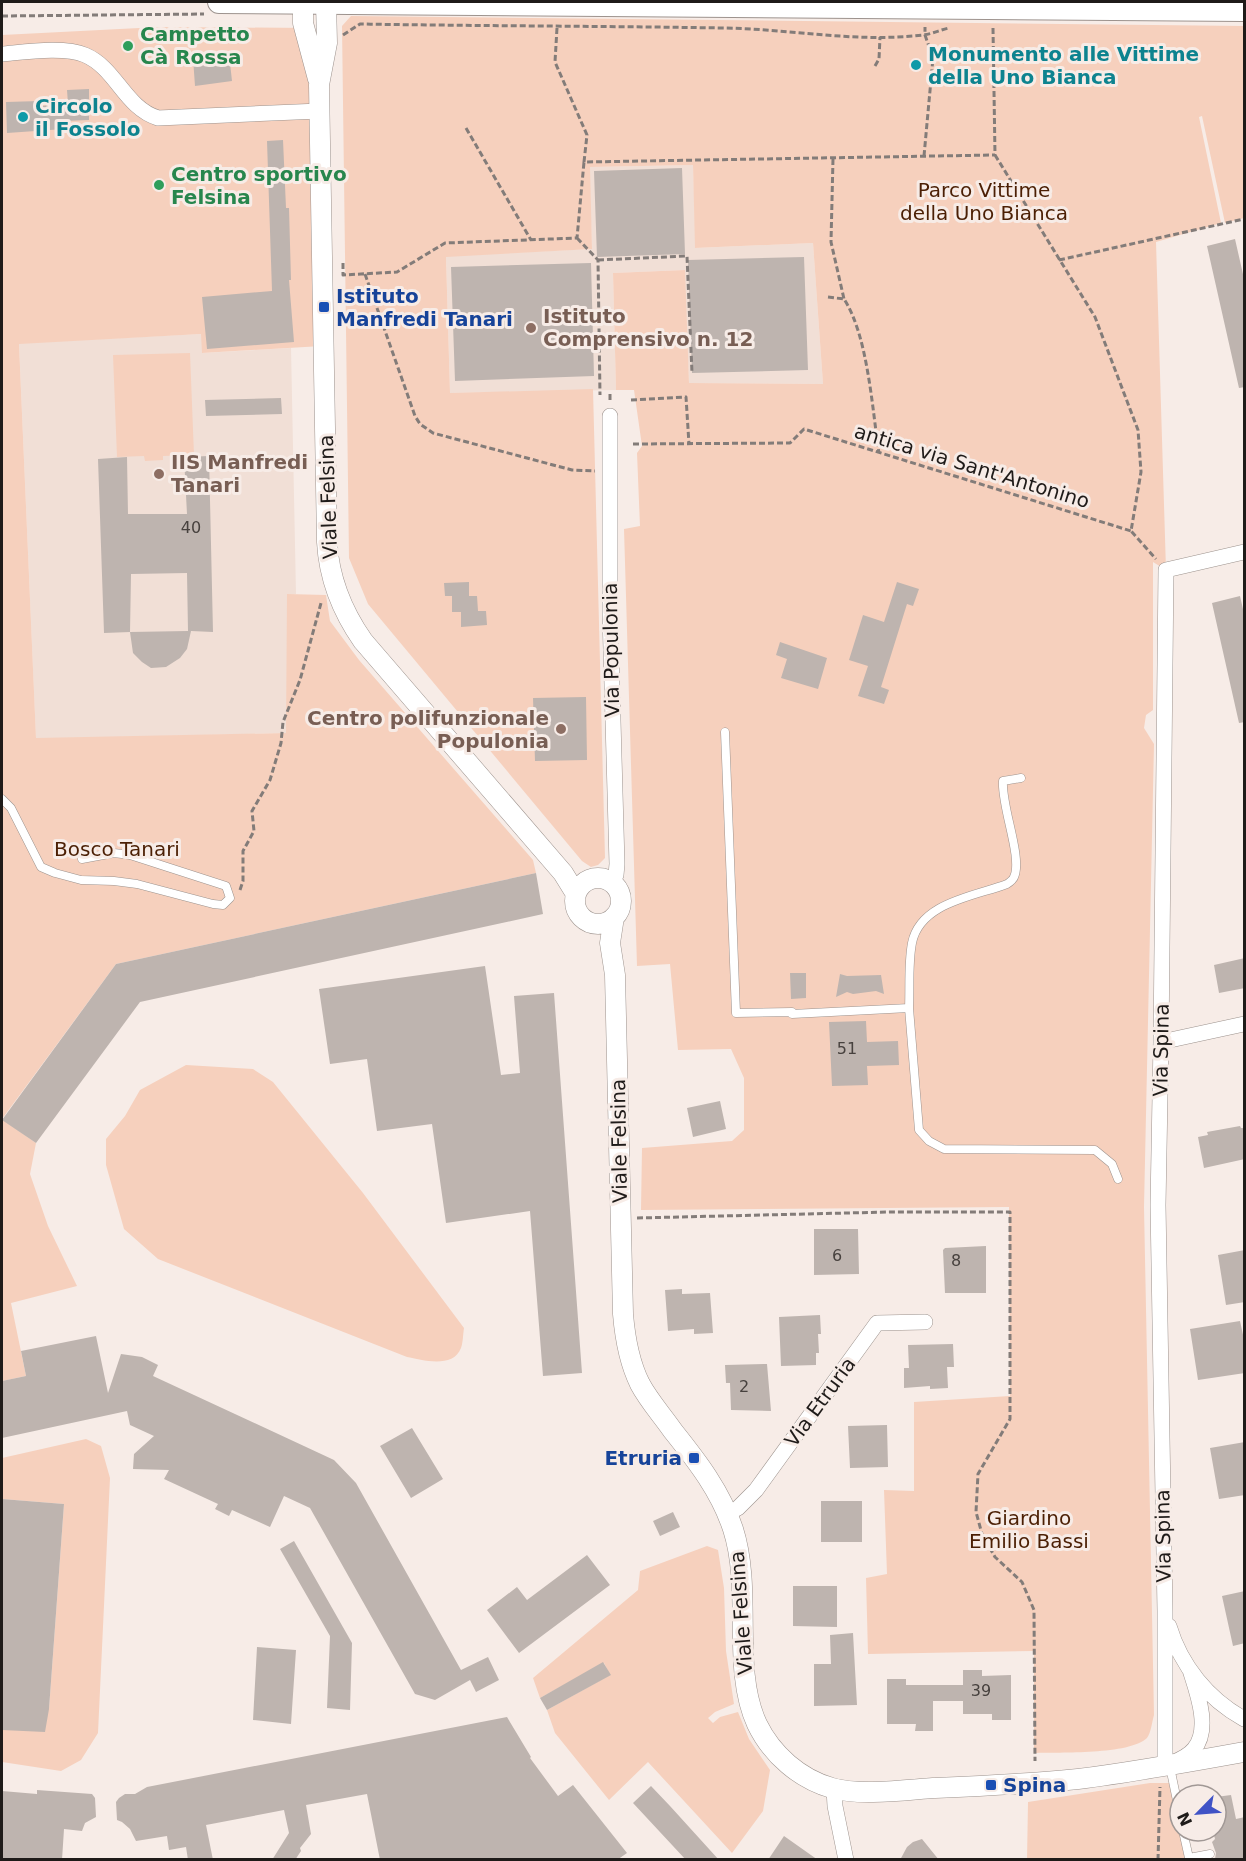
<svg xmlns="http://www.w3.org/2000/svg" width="1246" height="1861" viewBox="0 0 1246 1861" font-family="'DejaVu Sans',sans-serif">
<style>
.built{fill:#f1dfd6}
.green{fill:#f6d0bd}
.building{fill:#beb4af;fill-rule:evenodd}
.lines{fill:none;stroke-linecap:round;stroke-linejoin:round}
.service-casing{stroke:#9d938e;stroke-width:9}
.minor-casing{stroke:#9d938e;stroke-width:16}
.tertiary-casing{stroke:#9d938e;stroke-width:21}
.secondary-casing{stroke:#9d938e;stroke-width:24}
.path{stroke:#837c79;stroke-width:3;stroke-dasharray:6 3;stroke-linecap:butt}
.service{stroke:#fff;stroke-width:8}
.minor{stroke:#fff;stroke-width:15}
.tertiary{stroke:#fff;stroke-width:20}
.secondary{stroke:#fff;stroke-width:22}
.leisure-dot{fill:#2e9e5b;stroke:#f7ece7;stroke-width:2}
.culture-dot{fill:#0f9aa8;stroke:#f7ece7;stroke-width:2}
.transit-dot{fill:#1a4fb4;stroke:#f7ece7;stroke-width:2}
.education-dot{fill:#8d6e63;stroke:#f7ece7;stroke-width:2}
.labels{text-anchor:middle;stroke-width:6;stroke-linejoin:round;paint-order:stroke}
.number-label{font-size:16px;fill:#47413e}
.leisure-label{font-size:20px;font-weight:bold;fill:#27864d;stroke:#f7ece7;text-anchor:start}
.culture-label{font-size:20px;font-weight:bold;fill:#0d838f;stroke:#f7ece7;text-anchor:start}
.park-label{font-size:20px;fill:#4b1f04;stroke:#f7ece7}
.transit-label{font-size:20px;font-weight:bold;fill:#164399;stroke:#f7ece7;text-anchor:start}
.education-label{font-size:20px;font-weight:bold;fill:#785e54;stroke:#f7ece7;text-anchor:start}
.street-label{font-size:20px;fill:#1f1b19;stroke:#f7ece7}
</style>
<rect width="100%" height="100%" fill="#f7ece7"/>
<path class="built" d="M 693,165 L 696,248 L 813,243 L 823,384 L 689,383 L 684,270 L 613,273 L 616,390 L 450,393 L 446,256 L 592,249 L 589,167 Z
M 202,334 L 203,353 L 291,348 L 296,594 L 287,595 L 287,733 L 36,739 L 19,343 Z"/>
<path class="green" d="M 351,16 L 1244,26 L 1244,218 L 1225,223 L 1202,116 L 1199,117 L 1221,223 L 1156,242 L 1166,570 L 1153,562 L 1153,710 L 1146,715 L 1144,728 L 1154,744 L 1144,1207 L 1154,1715 C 1152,1722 1151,1733 1147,1738 C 1129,1755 1060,1752 1034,1753 L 1034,1651 L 868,1654 L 866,1578 L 887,1574 L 884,1490 L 914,1491 L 914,1402 L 1010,1396 L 1009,1207 L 641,1210 L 642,1148 L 732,1141 L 744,1130 L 744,1078 L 731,1049 L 678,1050 L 670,964 L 637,966 L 624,529 L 640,526 L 637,453 L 642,446 L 634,390 L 616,390 L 613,273 L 685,270 L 689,383 L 823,384 L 813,243 L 695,248 L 693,165 L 590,167 L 592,249 L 446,257 L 450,393 L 593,389 L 605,858 L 598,865 L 591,867 L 582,861 L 368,604 L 349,558 L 342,26 Z
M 159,27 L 312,28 L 322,346 L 202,353 L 201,334 L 19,344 L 36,738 L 286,733 L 287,594 L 326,595 L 330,621 L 359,660 L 533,860 L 536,873 L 116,964 L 2,1119 L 36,1143 L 30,1174 L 48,1226 L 77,1286 L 11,1303 L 26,1376 L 2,1381 L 2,35 Z
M 190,353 L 194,455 L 163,456 L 163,460 L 145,461 L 144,456 L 117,457 L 113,355 Z
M 186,1065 L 253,1069 L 273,1082 L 363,1193 L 464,1328 C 463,1334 463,1343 461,1348 C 453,1369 422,1360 407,1357 L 158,1259 L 124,1229 L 106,1165 L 106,1139 L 125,1116 L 140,1090 Z
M 86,1439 L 101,1446 L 110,1478 L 98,1733 L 81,1760 L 61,1771 L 2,1762 L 2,1705 L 49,1709 L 64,1504 L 2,1499 L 2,1458 Z
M 707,1546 L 718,1550 L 724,1588 L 726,1651 L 734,1704 L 715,1712 L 708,1718 L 713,1723 L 720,1717 L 738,1712 L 749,1739 L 770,1770 L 763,1811 L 732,1853 L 648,1762 L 609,1800 L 555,1733 L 547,1710 L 610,1675 L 604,1663 L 540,1698 L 533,1678 L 638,1590 L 640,1571 Z
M 1150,1783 L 1170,1783 L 1185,1859 L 1027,1860 L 1028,1802 Z"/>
<path class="building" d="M 229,54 L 232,81 L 195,86 L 193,58 Z
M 89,89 L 89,120 L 64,121 L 64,129 L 7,133 L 6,102 L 40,101 L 40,106 L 68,104 L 67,90 Z
M 283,140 L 286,208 L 289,208 L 291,280 L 289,280 L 294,342 L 207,349 L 202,297 L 272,291 L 267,141 Z
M 682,168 L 685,254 L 597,257 L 594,171 Z
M 1235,239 L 1245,283 L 1245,387 L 1239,388 L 1207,246 Z
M 804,257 L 808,370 L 692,373 L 688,260 Z
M 591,263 L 594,376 L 455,381 L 451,267 Z
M 281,398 L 282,414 L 206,416 L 205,400 Z
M 209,456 L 213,632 L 191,631 L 187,649 L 180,658 L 166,667 L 151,668 L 142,662 L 133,653 L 130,632 L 104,633 L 98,459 L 127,457 L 128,514 L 187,514 L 184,457 ZM 187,573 L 188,631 L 130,632 L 131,574 Z
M 469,582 L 469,596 L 477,596 L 478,611 L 486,611 L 487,625 L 461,627 L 461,612 L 452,612 L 452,596 L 445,596 L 444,583 Z
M 897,582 L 919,589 L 913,606 L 907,604 L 881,687 L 889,690 L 884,704 L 858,696 L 868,666 L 849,660 L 863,615 L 884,622 Z
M 1240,596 L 1245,618 L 1245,722 L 1239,723 L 1212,603 Z
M 780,642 L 827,658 L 818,689 L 781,678 L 787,659 L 776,655 Z
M 586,697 L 587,760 L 535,761 L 533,698 Z
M 536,873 L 543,914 L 140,1002 L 36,1143 L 2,1120 L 116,964 Z
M 1245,958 L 1245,988 L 1219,993 L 1214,965 Z
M 485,966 L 501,1075 L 520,1073 L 514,996 L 554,993 L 582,1373 L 543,1376 L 530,1211 L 446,1223 L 432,1124 L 377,1131 L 367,1059 L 330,1064 L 319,989 Z
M 790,973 L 806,973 L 806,998 L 791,999 Z
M 840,974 L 847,976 L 881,975 L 884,994 L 876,991 L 853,994 L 847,992 L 836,997 Z
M 866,1021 L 867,1042 L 898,1041 L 899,1065 L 867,1066 L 868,1085 L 832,1086 L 829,1022 Z
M 720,1101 L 726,1129 L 693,1137 L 687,1108 Z
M 1240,1126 L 1241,1128 L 1245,1128 L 1245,1159 L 1204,1168 L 1198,1137 L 1208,1135 L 1207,1132 Z
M 814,1229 L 858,1229 L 859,1274 L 814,1275 Z
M 986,1246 L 986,1293 L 945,1293 L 943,1250 L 945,1248 Z
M 1245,1250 L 1245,1302 L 1226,1305 L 1218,1255 Z
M 682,1289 L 682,1294 L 710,1293 L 713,1333 L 694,1334 L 694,1329 L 668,1331 L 665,1290 Z
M 820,1315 L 821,1334 L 818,1334 L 819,1353 L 816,1353 L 816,1365 L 781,1366 L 779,1317 Z
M 1240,1321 L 1245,1344 L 1245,1373 L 1198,1380 L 1190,1329 Z
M 96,1336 L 108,1393 L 121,1354 L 142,1357 L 158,1365 L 153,1376 L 334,1460 L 356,1483 L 461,1670 L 488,1657 L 499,1680 L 476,1692 L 470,1680 L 435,1700 L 415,1694 L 310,1508 L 284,1496 L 270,1527 L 232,1510 L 229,1516 L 215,1509 L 218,1504 L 164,1479 L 169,1470 L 133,1469 L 134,1454 L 154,1436 L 130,1425 L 127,1411 L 2,1438 L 2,1381 L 26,1376 L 21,1351 Z
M 953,1344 L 954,1367 L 947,1367 L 948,1388 L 930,1389 L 930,1386 L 904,1388 L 904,1368 L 909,1368 L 908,1345 Z
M 767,1364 L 771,1411 L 731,1410 L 730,1383 L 726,1383 L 725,1365 Z
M 887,1425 L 888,1467 L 850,1468 L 848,1426 Z
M 412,1428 L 443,1479 L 411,1498 L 380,1446 Z
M 1245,1442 L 1245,1495 L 1219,1499 L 1210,1448 Z
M 2,1499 L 64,1504 L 49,1709 L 45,1732 L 2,1730 Z
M 821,1501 L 862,1501 L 862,1542 L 821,1542 Z
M 673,1512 L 680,1527 L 660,1536 L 653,1521 Z
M 294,1541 L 352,1643 L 350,1710 L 327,1708 L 330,1636 L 280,1549 Z
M 587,1555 L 610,1585 L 519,1653 L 487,1610 L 517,1587 L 527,1600 Z
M 793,1586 L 837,1586 L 837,1627 L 793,1626 Z
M 1245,1591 L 1245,1643 L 1233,1646 L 1222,1596 Z
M 853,1633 L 857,1705 L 814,1706 L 814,1664 L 831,1664 L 830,1635 Z
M 257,1647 L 296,1650 L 291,1724 L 253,1720 Z
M 603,1662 L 611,1675 L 547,1710 L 540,1698 Z
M 963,1670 L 982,1670 L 982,1676 L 1011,1675 L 1011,1720 L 992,1720 L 992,1714 L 963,1714 L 963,1701 L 933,1701 L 933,1731 L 915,1731 L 916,1724 L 887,1724 L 887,1679 L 906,1679 L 906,1685 L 963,1685 Z
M 507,1717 L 531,1757 L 530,1758 L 558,1796 L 573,1785 L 627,1853 L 617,1860 L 380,1860 L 367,1794 L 306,1805 L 311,1834 L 300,1848 L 301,1851 L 295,1860 L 272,1860 L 289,1833 L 284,1810 L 206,1825 L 213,1860 L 188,1860 L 186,1847 L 169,1850 L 167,1836 L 136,1841 L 130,1829 L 122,1822 L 117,1820 L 116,1802 L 119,1798 L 125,1794 L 135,1794 L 147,1787 Z
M 651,1786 L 670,1806 L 719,1860 L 686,1860 L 633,1803 Z
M 37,1790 L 92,1794 L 95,1798 L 96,1817 L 85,1823 L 82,1831 L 64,1829 L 62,1860 L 2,1860 L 2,1791 L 37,1794 Z
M 1231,1795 L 1236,1819 L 1245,1817 L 1245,1860 L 1215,1859 L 1216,1853 L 1212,1842 L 1215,1839 L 1213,1831 L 1216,1831 L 1216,1797 Z
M 784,1836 L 818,1860 L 768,1860 Z
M 922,1839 L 939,1860 L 900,1860 L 907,1847 L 913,1842 Z"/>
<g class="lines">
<g class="service-casing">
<path id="service" d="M 725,732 L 736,1013 L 792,1012
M 2,799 L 11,808 L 41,867 L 55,873 L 81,880 L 114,881 L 137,884 L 213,904 L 223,905 L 230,898 L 226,886 L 130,855 L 114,853 L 82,859
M 909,1008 L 919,1130 L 929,1141 L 944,1149 L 1095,1150 L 1112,1164 L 1118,1179
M 792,1014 L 909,1008 C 910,987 908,964 912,943 C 920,902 976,896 1007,884 C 1010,882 1013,880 1014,877 C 1023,858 1001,806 1003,781 L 1021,778
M 1170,1767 L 1180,1815
M 1183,1831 L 1189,1858 L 1210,1854"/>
</g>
<g class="minor-casing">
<path id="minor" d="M 2,54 C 25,52 64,46 85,55 C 116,68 125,108 158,118 L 320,111
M 610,416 L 610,613 L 617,864 L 616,875 L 612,883
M 1161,1042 L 1244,1024
M 727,1514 L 738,1508 L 756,1490 L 877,1323 L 925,1322
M 1169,1626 C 1181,1666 1208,1699 1244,1719
M 1190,1670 C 1197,1692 1211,1729 1194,1749 C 1187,1758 1176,1761 1165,1766 L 1165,1611 L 1158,1205 L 1161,1042 L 1166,570 L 1244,552
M 834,1789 L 835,1806 L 846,1860"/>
</g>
<g class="tertiary-casing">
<path id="tertiary" d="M 303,2 L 303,23 L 318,79
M 326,2 L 327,43 L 319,85 L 327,542 C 329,579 342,611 363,641 L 563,873 L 576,894
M575 901a23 23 0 1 1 46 0a23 23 0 1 1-46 0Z
M 614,917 L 610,943 L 615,975 L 623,1314 C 625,1338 629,1362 640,1384 C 649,1401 662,1415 673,1431 C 697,1461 721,1492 733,1529 C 753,1591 731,1668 757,1724 C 772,1755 800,1779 832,1788 C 859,1796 905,1790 933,1788 C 981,1786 1030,1784 1078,1779 C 1134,1772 1189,1762 1244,1752"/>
</g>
<g class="secondary-casing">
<path id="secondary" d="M 219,2 L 1244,10"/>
</g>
<path class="path" d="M 2,16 L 204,14
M 557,28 L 555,62 L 587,135 L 584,162 L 995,155
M 993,28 L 995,155
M 343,35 L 360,24 C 481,26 602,26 724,28 C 790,29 856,43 923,35 C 932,34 940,30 949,28
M 875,66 L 879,59 L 880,37
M 466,128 L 531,240
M 995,155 L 1095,317 L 1138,430 L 1141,472 L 1131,531 L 1156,559
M 924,156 L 933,58 L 925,35 L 925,27
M 833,159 L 831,242 L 844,299
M 577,238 L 598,260 L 600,395
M 598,260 L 687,256 L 692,373
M 1059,260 L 1244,219
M 343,263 L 343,275 L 397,272 L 445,243 L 577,238 L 584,162
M 365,274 L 415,416 L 420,424 L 433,433 L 572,470 L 595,471
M 828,297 L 844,299 C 868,336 872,408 879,453
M 610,394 L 610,403
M 631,400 L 686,397 L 689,444
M 633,444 L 790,443 L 804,429 L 1131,531
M 240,890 L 243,881 L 243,851 L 254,831 L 252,811 L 270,780 L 281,743 L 283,722 L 300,680 L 321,603
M 637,1218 L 889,1212 L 1010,1212 L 1010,1419 L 978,1474 L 976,1512 L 982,1534 L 995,1557 L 1022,1582 L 1034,1610 L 1035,1761
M 1158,1860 L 1160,1787"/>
<use href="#service" class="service"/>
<use href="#minor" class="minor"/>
<use href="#tertiary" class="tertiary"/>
<use href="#secondary" class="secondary"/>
</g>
<g class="leisure-dot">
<circle cx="128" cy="46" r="6"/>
<circle cx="159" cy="185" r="6"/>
</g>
<g class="culture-dot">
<circle cx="916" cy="65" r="6"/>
<circle cx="23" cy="117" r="6"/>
</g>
<g class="transit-dot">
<rect x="318" y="301" width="12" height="12" rx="3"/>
<rect x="688" y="1452" width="12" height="12" rx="3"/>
<rect x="985" y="1779" width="12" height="12" rx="3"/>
</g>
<g class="education-dot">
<circle cx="531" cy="328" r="6"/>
<circle cx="159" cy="474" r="6"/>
<circle cx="561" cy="729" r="6"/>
</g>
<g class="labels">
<g class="number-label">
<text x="191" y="533">40</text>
<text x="847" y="1054">51</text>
<text x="837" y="1261">6</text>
<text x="956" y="1266">8</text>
<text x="744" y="1392">2</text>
<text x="981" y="1696">39</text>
</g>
<g class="leisure-label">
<text x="140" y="41">Campetto<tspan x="140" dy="23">Cà Rossa</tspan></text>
<text x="171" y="181">Centro sportivo<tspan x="171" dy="23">Felsina</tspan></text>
</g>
<g class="culture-label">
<text x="928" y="61">Monumento alle Vittime<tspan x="928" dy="23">della Uno Bianca</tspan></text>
<text x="35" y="113">Circolo<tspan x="35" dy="23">il Fossolo</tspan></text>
</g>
<g class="park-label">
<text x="984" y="197">Parco Vittime<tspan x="984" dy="23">della Uno Bianca</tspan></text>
<text x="117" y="856">Bosco Tanari</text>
<text x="1029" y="1525">Giardino<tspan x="1029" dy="23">Emilio Bassi</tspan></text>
</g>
<g class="transit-label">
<text x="336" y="303">Istituto<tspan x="336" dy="23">Manfredi Tanari</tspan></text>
<text x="682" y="1465" text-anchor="end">Etruria</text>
<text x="1003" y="1792">Spina</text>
</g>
<g class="education-label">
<text x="543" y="323">Istituto<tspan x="543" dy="23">Comprensivo n. 12</tspan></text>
<text x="171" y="469">IIS Manfredi<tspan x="171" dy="23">Tanari</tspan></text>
<text x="549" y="725" text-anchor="end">Centro polifunzionale<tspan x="549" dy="23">Populonia</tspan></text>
</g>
<g class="street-label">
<text transform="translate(972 466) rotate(17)" y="7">antica via Sant'Antonino</text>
<text transform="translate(328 497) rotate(-92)" y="7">Viale Felsina</text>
<text transform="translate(611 650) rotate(-91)" y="7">Via Populonia</text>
<text transform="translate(1161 1050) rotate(-89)" y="7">Via Spina</text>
<text transform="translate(619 1141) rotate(-91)" y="7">Viale Felsina</text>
<text transform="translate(820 1402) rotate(-54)" y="7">Via Etruria</text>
<text transform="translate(1163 1536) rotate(-91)" y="7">Via Spina</text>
<text transform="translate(741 1613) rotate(-94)" y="7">Viale Felsina</text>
</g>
</g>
<rect width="1246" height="1861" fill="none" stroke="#1f1b19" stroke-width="6"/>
<g transform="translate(1198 1813) rotate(245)"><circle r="28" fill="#f7ece7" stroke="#a19895" stroke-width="1.5"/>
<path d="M0-4.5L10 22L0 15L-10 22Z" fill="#4053c6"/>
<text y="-9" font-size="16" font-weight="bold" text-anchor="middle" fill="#1f1b19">N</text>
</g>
</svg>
